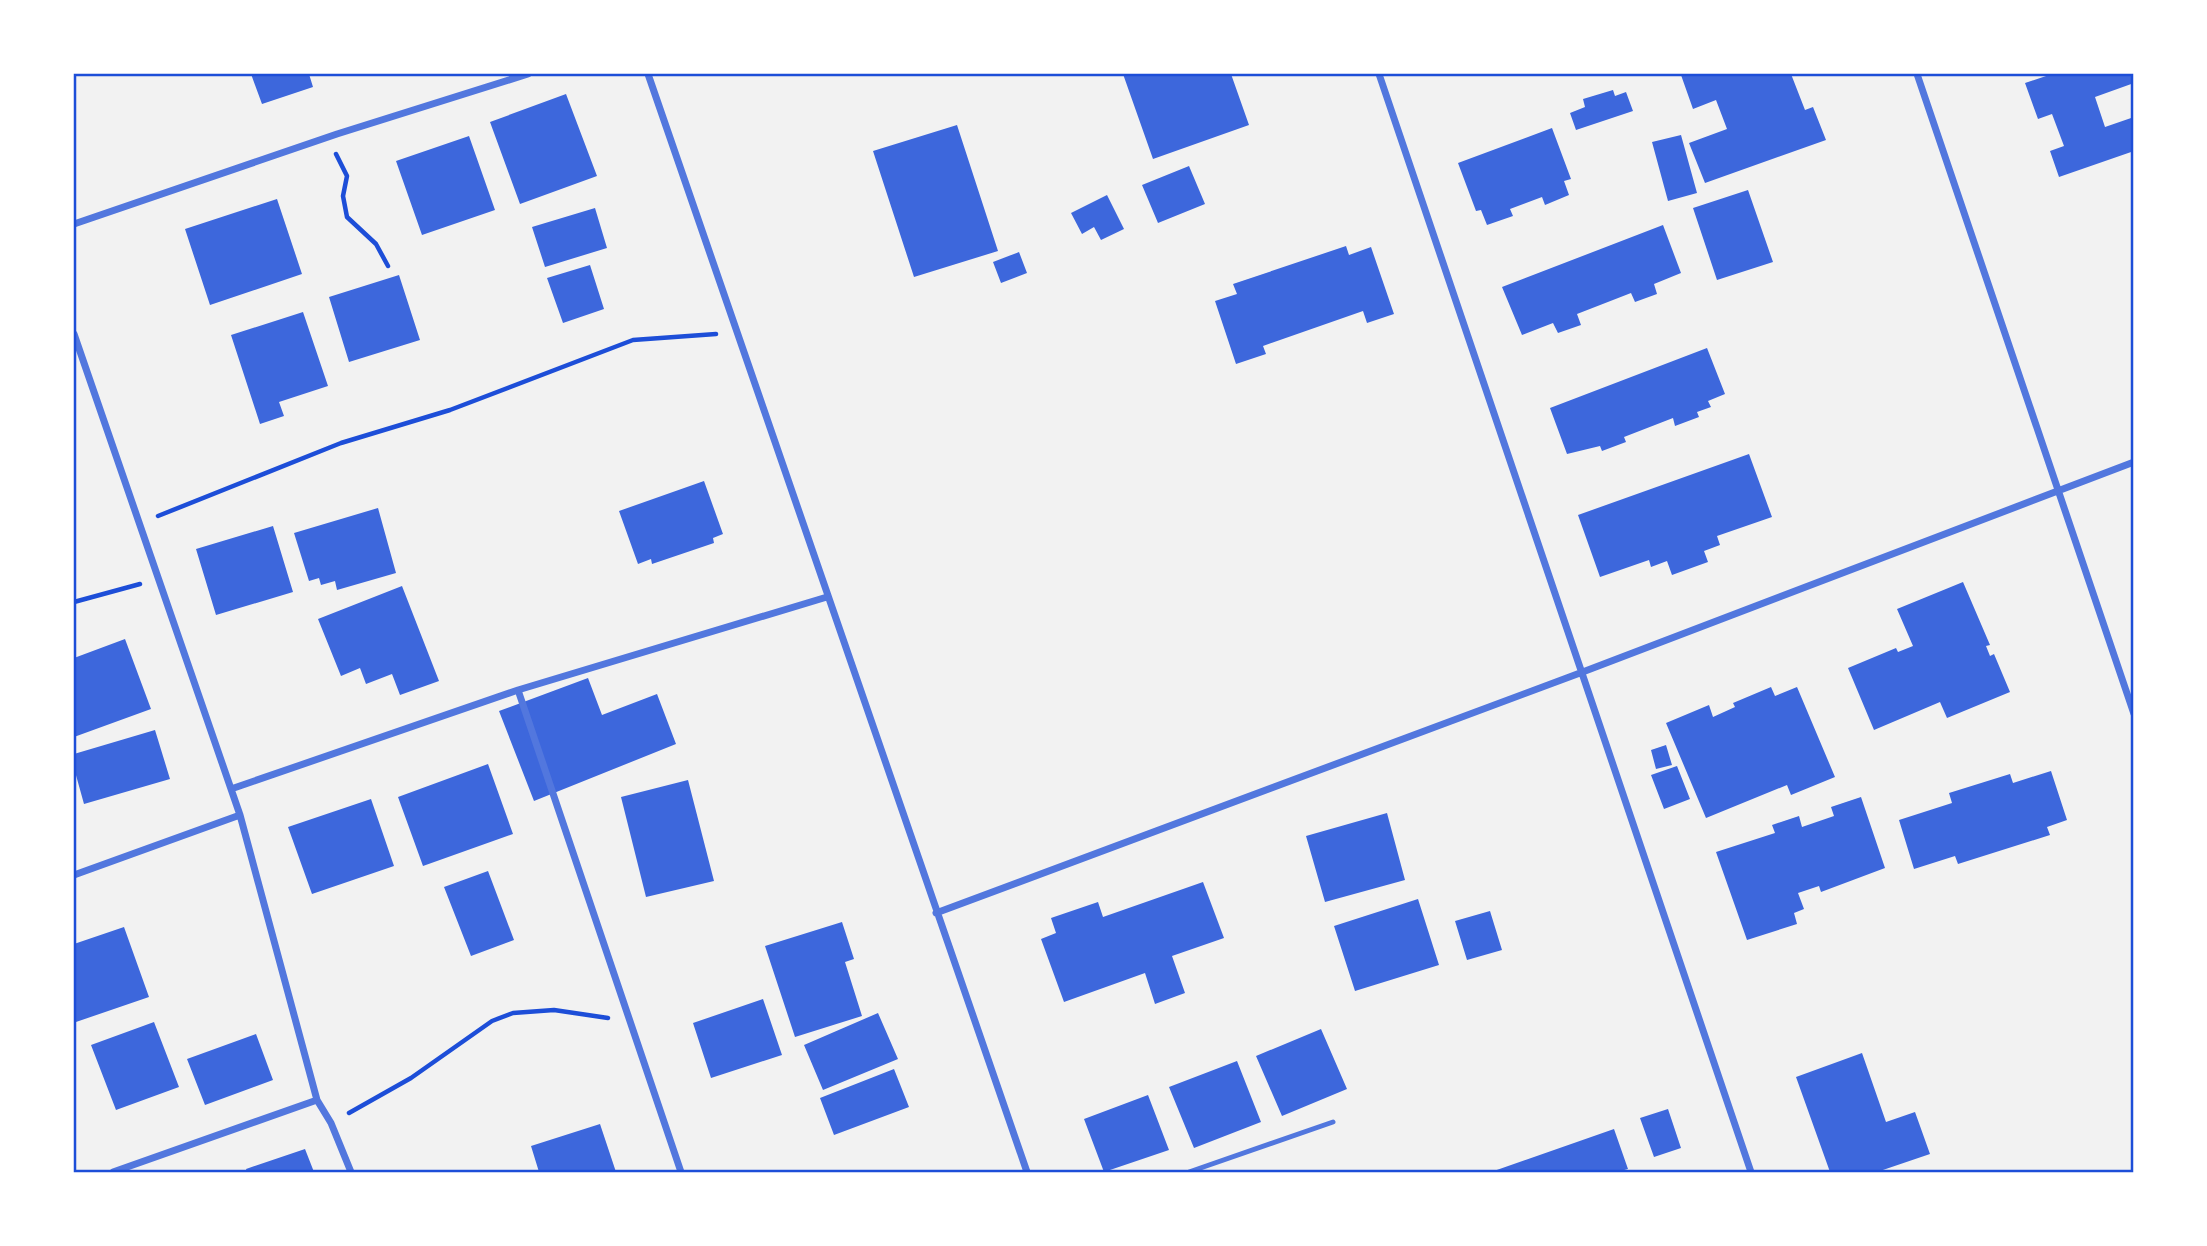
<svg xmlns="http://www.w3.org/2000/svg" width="2207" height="1246" viewBox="0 0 2207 1246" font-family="Mulish,sans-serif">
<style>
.building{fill:#3d67dc}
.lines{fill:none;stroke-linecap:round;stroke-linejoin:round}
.path{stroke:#1d4ed8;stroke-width:4.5}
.service{stroke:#5277de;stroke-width:5}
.minor{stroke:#5277de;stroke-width:7}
.neatline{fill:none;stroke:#1d4ed8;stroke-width:2.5}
</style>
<rect width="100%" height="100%" fill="#f2f2f2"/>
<path class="building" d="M 251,74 L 309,74 L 313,87 L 262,104 Z
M 1123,74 L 1231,74 L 1249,125 L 1153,159 Z
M 1791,74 L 1805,110 L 1813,107 L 1826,140 L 1705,183 L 1689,143 L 1727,129 L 1716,100 L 1693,109 L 1681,75 Z
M 2052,74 L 2134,74 L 2134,83 L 2095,97 L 2105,127 L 2134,117 L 2134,151 L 2059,177 L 2050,151 L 2064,146 L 2052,114 L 2038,119 L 2025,83 Z
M 1613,90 L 1615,96 L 1626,92 L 1633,111 L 1576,130 L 1570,113 L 1585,107 L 1583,99 Z
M 566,94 L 597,176 L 520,204 L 490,122 Z
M 957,125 L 998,251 L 914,277 L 873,151 Z
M 1552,128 L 1571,179 L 1564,181 L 1569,195 L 1545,205 L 1542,197 L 1510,209 L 1513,216 L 1487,225 L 1481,210 L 1476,211 L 1458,163 Z
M 1681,135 L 1697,193 L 1668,201 L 1652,142 Z
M 469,136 L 495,210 L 422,235 L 396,161 Z
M 1189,166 L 1205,204 L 1158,223 L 1142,185 Z
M 1748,190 L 1773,262 L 1717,280 L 1693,208 Z
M 1107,195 L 1124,229 L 1101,240 L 1094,227 L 1082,234 L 1071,213 Z
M 277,199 L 302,274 L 210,305 L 185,229 Z
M 595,208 L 607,248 L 545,267 L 532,227 Z
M 1663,225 L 1681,273 L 1654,284 L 1657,294 L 1635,302 L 1631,293 L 1577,314 L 1581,325 L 1558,333 L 1553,323 L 1522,335 L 1502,287 Z
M 1346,246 L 1349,255 L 1371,247 L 1394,314 L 1367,323 L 1363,311 L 1263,346 L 1266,354 L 1236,364 L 1215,301 L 1237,294 L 1233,284 Z
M 1019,252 L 1027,273 L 1001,283 L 993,262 Z
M 590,265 L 604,309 L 563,323 L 547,278 Z
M 399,275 L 420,340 L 349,362 L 329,297 Z
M 303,312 L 328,386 L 279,402 L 284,416 L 260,424 L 231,335 Z
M 1707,348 L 1725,394 L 1708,401 L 1711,407 L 1697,412 L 1699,417 L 1675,426 L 1673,418 L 1624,437 L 1626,442 L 1602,451 L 1600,446 L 1567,454 L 1550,408 Z
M 1749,454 L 1772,517 L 1717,536 L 1720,545 L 1704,551 L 1708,562 L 1672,575 L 1667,561 L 1651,567 L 1649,560 L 1600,577 L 1578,515 Z
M 704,481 L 723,534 L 713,538 L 714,543 L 652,564 L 651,559 L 638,564 L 619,511 Z
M 378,508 L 396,573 L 337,590 L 335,581 L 321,585 L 319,578 L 309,581 L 294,533 Z
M 273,526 L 293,592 L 216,615 L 196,549 Z
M 1963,582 L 1990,645 L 1986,646 L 1990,656 L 1994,654 L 2010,692 L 1947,718 L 1940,702 L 1874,730 L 1848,668 L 1896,648 L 1898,652 L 1913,646 L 1897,609 Z
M 402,586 L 439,681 L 400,695 L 392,674 L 366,684 L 360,668 L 341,676 L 318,619 Z
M 125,639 L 151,709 L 74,737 L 74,658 Z
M 588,678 L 602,715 L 657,694 L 676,744 L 534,801 L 499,711 Z
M 1771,687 L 1775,696 L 1797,687 L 1835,777 L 1791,795 L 1787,785 L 1706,818 L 1666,723 L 1709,705 L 1713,717 L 1735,707 L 1733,703 Z
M 155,730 L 170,779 L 84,804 L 74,768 L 74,754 Z
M 1666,745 L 1672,765 L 1656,769 L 1651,750 Z
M 488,764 L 513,834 L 423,866 L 398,797 Z
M 1677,766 L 1690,799 L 1664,809 L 1651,775 Z
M 2051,771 L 2067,820 L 2047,827 L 2050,835 L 1958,864 L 1955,856 L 1914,869 L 1899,820 L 1952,803 L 1949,793 L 2010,774 L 2013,783 Z
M 688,780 L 714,881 L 646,897 L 621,797 Z
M 1861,797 L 1885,868 L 1821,892 L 1819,886 L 1798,893 L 1804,909 L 1794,913 L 1797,924 L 1747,940 L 1716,852 L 1775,833 L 1772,825 L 1799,816 L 1802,827 L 1834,816 L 1831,807 Z
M 371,799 L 394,866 L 312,894 L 288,827 Z
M 1387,813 L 1405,880 L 1325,902 L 1306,836 Z
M 488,871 L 514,940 L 471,956 L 444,887 Z
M 1203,882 L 1224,938 L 1172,956 L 1185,993 L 1155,1004 L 1145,973 L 1064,1002 L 1041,939 L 1056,933 L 1051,918 L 1098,902 L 1103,917 Z
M 1418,899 L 1439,965 L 1355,991 L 1334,926 Z
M 1490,911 L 1502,950 L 1467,960 L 1455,921 Z
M 842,922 L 854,959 L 845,962 L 862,1016 L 795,1037 L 765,946 Z
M 124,927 L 149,997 L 76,1022 L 74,944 Z
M 763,999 L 782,1055 L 711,1078 L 693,1023 Z
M 878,1013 L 898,1059 L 823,1090 L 804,1045 Z
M 154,1022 L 179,1087 L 116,1110 L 91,1045 Z
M 1321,1029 L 1347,1089 L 1282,1116 L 1256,1056 Z
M 256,1034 L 273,1080 L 205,1105 L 187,1059 Z
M 1862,1053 L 1886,1122 L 1915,1112 L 1930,1154 L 1877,1172 L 1830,1172 L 1796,1077 Z
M 1237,1061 L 1261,1122 L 1194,1148 L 1169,1087 Z
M 894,1069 L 909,1107 L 834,1135 L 820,1098 Z
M 1148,1095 L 1169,1150 L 1104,1172 L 1084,1119 Z
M 1668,1109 L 1681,1148 L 1654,1157 L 1640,1118 Z
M 600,1124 L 616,1172 L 539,1172 L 531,1146 Z
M 1614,1129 L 1628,1169 L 1617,1172 L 1491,1172 Z
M 305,1149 L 314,1172 L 247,1172 L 246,1169 Z"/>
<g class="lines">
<path class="path" d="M 336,154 L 347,176 L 343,196 L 347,217 L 376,244 L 388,266
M 158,516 L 341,443 L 450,410 L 633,340 L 716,334
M 74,602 L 140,584
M 349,1113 L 411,1078 L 492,1021 L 513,1013 L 554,1010 L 608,1018"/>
<path class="service" d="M 1189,1172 L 1333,1122"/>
<path class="minor" d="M 648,74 L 1027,1172
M 1379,74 L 1751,1172
M 1917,74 L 2134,714
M 74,224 L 337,134 L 528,74
M 74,334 L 240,815 L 317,1100 L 331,1123 L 351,1172
M 518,690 L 681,1172
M 231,789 L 518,690 L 827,597
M 74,875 L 240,815
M 936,913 L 1580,673 L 2134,462
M 113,1172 L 317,1100"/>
</g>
<rect width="2207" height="1246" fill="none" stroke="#ffffff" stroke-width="150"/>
<rect x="75" y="75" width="2057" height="1096" class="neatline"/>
</svg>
